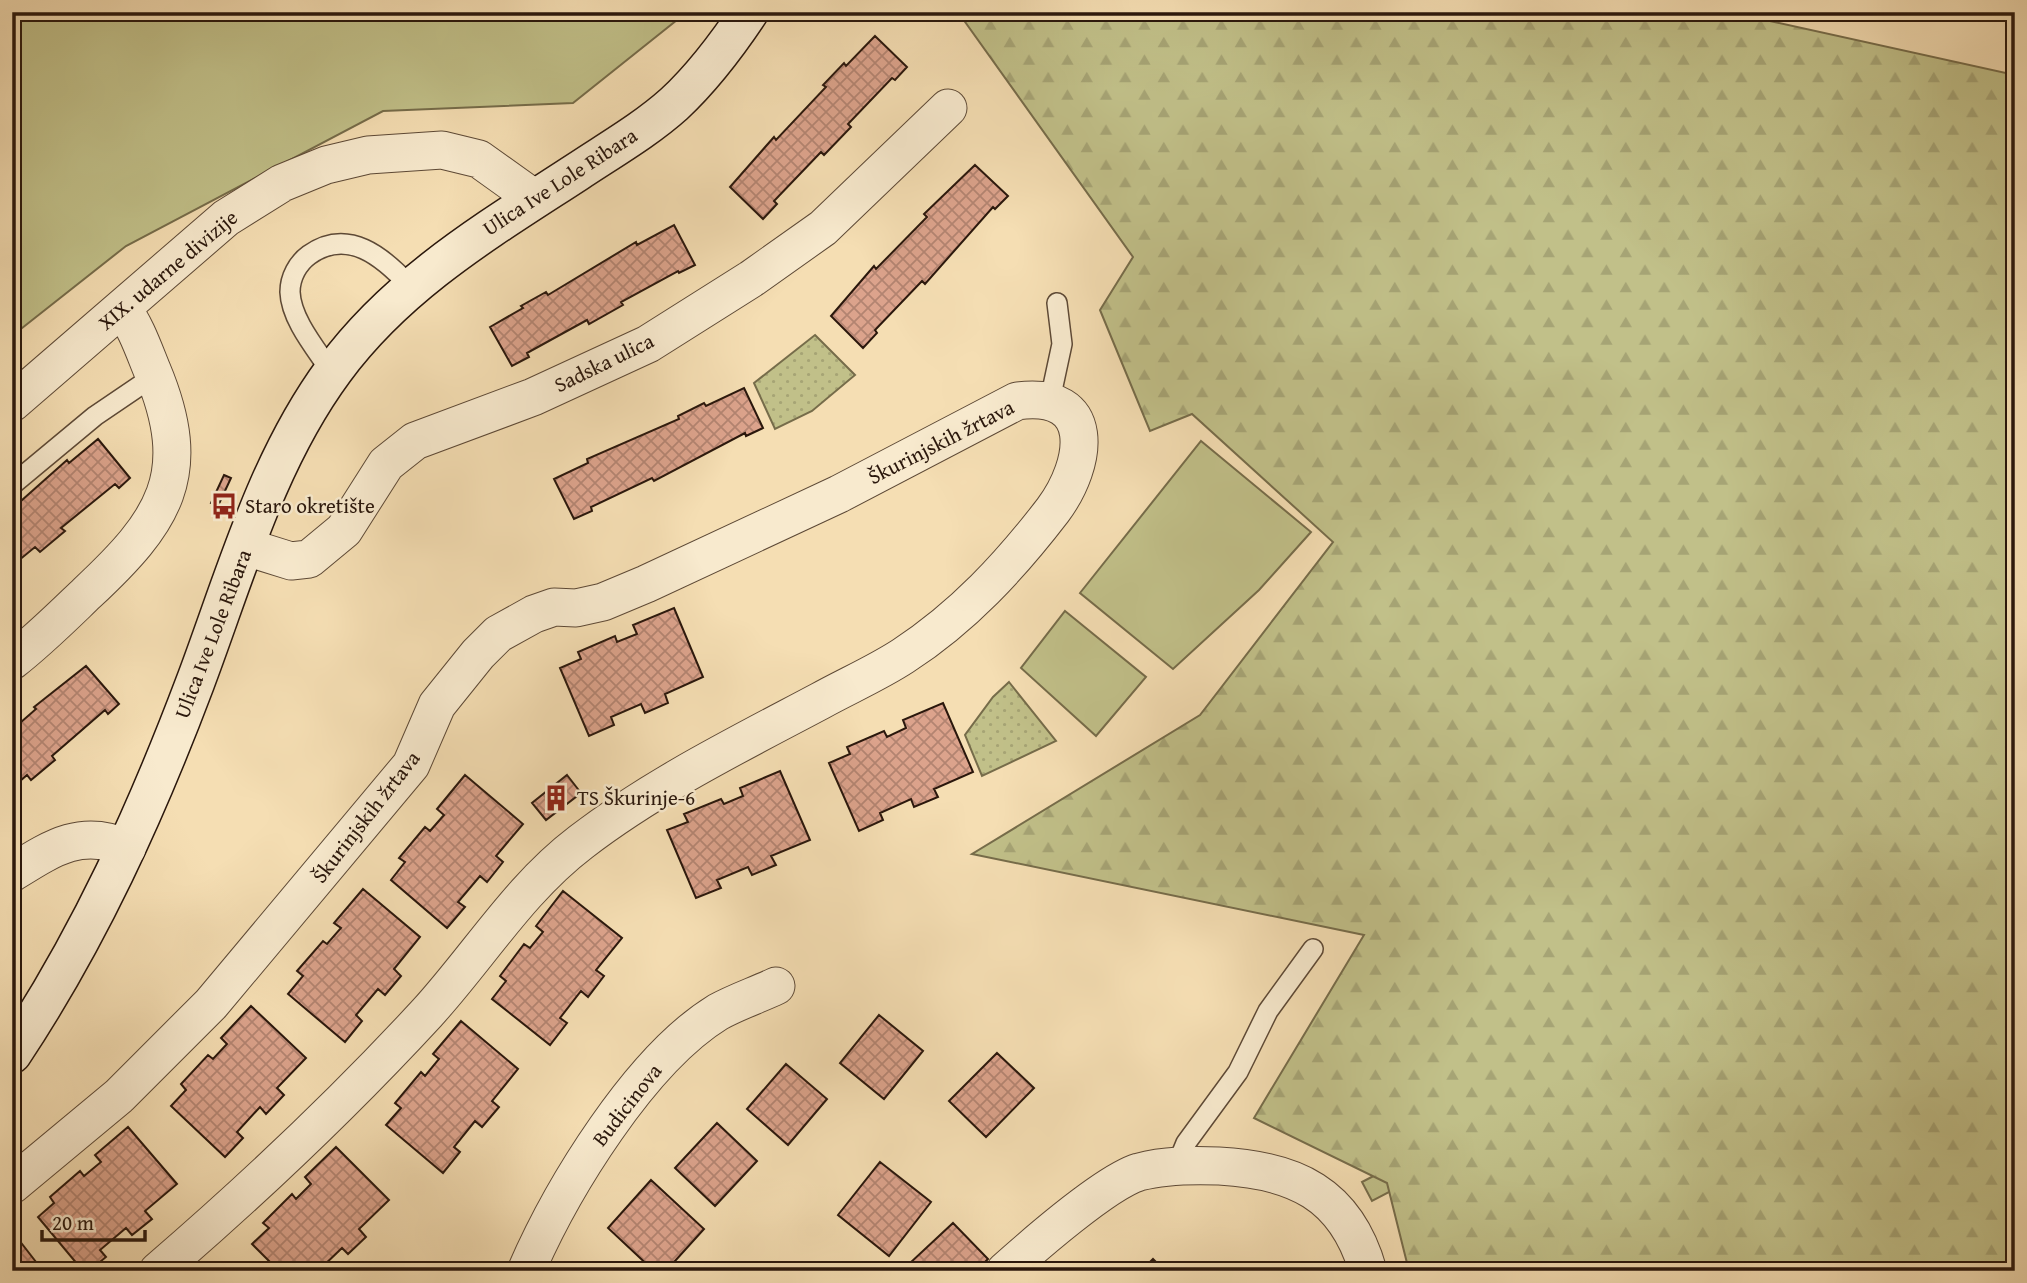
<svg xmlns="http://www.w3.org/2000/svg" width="2027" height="1283" viewBox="0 0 2027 1283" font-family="'Gentium Book Plus',serif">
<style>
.grass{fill:#c1c089;stroke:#766c4a;stroke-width:2}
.forest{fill:url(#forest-firs);stroke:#766c4a;stroke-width:2}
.park{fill:url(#park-dots);stroke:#766c4a;stroke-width:2}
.building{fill:url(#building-cross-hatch);stroke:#2a170c;stroke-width:2}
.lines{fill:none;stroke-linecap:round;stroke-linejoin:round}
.lane-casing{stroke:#5d4936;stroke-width:22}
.street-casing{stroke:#5d4936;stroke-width:39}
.secondary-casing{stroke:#2a170c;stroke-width:41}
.lane{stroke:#f8eace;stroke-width:19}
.street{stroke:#f8eace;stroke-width:37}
.secondary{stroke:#f8eace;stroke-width:38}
.labels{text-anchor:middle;stroke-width:5;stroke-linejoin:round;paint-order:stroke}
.street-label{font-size:21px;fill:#2a170c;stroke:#f8eace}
.poi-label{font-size:21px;fill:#2a170c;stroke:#f8eace;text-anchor:start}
</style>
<defs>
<pattern id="forest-firs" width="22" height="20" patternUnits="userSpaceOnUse" patternTransform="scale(1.75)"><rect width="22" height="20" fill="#c1c089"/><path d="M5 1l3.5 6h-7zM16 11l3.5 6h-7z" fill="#a6a475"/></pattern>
<pattern id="park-dots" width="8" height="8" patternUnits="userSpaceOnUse" patternTransform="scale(1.75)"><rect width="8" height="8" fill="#c1c089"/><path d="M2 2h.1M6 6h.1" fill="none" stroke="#a6a475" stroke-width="1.8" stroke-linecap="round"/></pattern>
<pattern id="building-cross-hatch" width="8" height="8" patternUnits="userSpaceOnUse" patternTransform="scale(1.75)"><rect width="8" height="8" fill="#dca38c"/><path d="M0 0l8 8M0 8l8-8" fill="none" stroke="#b38471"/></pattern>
</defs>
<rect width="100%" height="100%" fill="#f5deb3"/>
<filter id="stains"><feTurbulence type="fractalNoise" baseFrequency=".00286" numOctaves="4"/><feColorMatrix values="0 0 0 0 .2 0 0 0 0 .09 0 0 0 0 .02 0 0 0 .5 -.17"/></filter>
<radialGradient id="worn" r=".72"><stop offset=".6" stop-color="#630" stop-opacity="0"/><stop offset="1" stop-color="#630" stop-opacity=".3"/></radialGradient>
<path class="grass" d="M 12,12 L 687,12 L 573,103 L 383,111 L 126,246 L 12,336 Z
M 1201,441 L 1311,532 L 1259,590 L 1173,669 L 1080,593 Z
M 1065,611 L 1146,677 L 1096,736 L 1021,668 Z
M 1471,1125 L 1481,1144 L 1372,1201 L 1362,1182 Z"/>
<path class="forest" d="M 958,12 L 1729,12 L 2015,75 L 2015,1271 L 1409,1271 L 1387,1183 L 1254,1118 L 1364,935 L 972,854 L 1200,715 L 1333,542 L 1192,414 L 1150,431 L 1100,310 L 1133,257 Z"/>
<path class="park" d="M 815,335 L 855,375 L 812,411 L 775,429 L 754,383 Z
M 1009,682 L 1056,741 L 982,776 L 965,735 L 993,697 Z"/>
<path class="building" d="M 875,36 L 907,67 L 895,80 L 892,78 L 848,124 L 851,127 L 824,155 L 821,152 L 774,201 L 777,204 L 763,219 L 730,187 L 774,137 L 776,140 L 826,87 L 823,85 L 844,63 L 846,66 Z
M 975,165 L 1008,196 L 995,209 L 993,207 L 925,284 L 922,281 L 875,330 L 877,333 L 863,348 L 831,316 L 874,266 L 876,269 L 927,217 L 924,214 Z
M 674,225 L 695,265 L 679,273 L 678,271 L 621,302 L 623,305 L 589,324 L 587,320 L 527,353 L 529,357 L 512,366 L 490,327 L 523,308 L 521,306 L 546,292 L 548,295 L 636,242 L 637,245 Z
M 744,388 L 763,428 L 746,436 L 745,433 L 654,481 L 652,478 L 591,507 L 592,511 L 574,519 L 554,479 L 588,463 L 587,459 L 679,419 L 678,416 L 704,403 L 706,406 Z
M 98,439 L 130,478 L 119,488 L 115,484 L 61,528 L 65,531 L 40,552 L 35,547 L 12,566 L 12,509 L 67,460 L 69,463 Z
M 224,475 L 231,478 L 218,506 L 211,503 Z
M 674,608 L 703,677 L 665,694 L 668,703 L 645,713 L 641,704 L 611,717 L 614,725 L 589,736 L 560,668 L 581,659 L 578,652 L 615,636 L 617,642 L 637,634 L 633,625 Z
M 86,666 L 119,704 L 108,714 L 105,710 L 52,756 L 55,760 L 31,780 L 27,775 L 12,788 L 12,730 L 36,709 L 34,707 Z
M 943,703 L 973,772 L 934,789 L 938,797 L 914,807 L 911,799 L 880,813 L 883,820 L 859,831 L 829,763 L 850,754 L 847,747 L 884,731 L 887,737 L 906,728 L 903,720 Z
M 780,771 L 810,840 L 771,856 L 776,865 L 752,875 L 748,867 L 717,880 L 721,888 L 696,898 L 667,830 L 688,822 L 684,814 L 721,799 L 724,804 L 743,796 L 740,788 Z
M 465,775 L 523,824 L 496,856 L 503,862 L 487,882 L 480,876 L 458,902 L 465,907 L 447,928 L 391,880 L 405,862 L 399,858 L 425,827 L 430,831 L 444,815 L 437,809 Z
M 567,775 L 581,793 L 546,820 L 532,803 Z
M 363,889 L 420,937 L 394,969 L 401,976 L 385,995 L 378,989 L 356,1015 L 362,1021 L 345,1042 L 288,994 L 303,976 L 297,971 L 323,941 L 327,944 L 341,928 L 334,923 Z
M 563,891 L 622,938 L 596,970 L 604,976 L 588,997 L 581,991 L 560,1018 L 567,1023 L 550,1045 L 492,999 L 506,981 L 500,976 L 524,944 L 530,948 L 543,932 L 536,926 Z
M 251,1006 L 306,1058 L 277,1088 L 284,1095 L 266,1114 L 260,1107 L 237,1132 L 243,1138 L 225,1157 L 171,1106 L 186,1090 L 181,1084 L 208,1055 L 213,1059 L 227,1044 L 221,1038 Z
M 879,1015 L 923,1051 L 884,1099 L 840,1063 Z
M 461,1021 L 518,1069 L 492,1101 L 499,1107 L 482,1127 L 475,1121 L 454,1147 L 460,1152 L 443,1173 L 386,1125 L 401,1108 L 395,1103 L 421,1072 L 425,1076 L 439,1059 L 433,1054 Z
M 997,1053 L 1034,1088 L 986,1137 L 949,1101 Z
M 786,1064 L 827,1099 L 788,1145 L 747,1109 Z
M 717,1123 L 757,1161 L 715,1206 L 675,1168 Z
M 128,1127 L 177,1184 L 145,1211 L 152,1219 L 132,1235 L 126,1228 L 100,1250 L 106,1257 L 89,1271 L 83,1271 L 38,1217 L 54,1203 L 50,1197 L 80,1171 L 84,1176 L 101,1162 L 95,1155 Z
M 336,1147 L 389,1200 L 359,1229 L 366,1237 L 348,1254 L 342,1248 L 318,1271 L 279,1271 L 252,1244 L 269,1228 L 263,1223 L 292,1194 L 296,1199 L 311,1184 L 305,1177 Z
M 880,1162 L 931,1202 L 889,1256 L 838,1215 Z
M 651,1180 L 704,1229 L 666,1271 L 654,1271 L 608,1228 Z
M 953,1223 L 988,1259 L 976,1271 L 917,1271 L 910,1263 Z
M 12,1231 L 43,1271 L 12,1271 Z
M 1153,1259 L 1165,1271 L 1141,1271 Z"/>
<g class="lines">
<g class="lane-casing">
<path id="lane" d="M 332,373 C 317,350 291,320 290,292 C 290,277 298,263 309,255 C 348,227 383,257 410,286
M 1050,400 L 1062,344 L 1057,303
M 12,485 L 95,416 L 154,376
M 1177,1165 L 1186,1143 L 1238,1072 L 1268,1011 L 1313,949"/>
</g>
<g class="street-casing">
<path id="street" d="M 12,403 L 226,218 L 282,183 L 326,165 L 368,155 L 442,150 L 479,159 L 535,199
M 246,547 L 291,561 L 309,559 L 344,530 L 386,464 L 415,441 L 533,397 L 648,344 L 751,279 L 823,228 L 948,108
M 12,661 C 39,640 63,616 87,593 C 164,521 196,475 152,370 C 143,348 136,327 122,308
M 12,873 C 52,848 81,828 127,848
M 12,1185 L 119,1096 L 211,1004 L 411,765 L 437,705 L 478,654 L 498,634 L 534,614 L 554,607 L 576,608 L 603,602 L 646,584 L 839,494 L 1017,401 C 1098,390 1088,463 1053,510 C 1010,566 963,617 903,656 C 877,673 847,686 820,701 C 739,744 654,786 581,842 C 519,889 479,956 427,1013 C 343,1104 252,1190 158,1271
M 526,1271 C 562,1188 640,1060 718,1012 C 736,1002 757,995 776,986
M 1005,1271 C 1033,1246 1106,1182 1139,1172 C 1165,1165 1192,1165 1219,1166 C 1294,1170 1346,1193 1368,1271"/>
</g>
<g class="secondary-casing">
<path id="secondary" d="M 12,1054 C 89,938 146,813 195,683 C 235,577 266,462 334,370 C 398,283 488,230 577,172 C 610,150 645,130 674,104 C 703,77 727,45 749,12"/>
</g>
<use href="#lane" class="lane"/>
<use href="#street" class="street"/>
<use href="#secondary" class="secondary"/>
</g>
<defs>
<g id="bus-bare" transform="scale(2.1)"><path d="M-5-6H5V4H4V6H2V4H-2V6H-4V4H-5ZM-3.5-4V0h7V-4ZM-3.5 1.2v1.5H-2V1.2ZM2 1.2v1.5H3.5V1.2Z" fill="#8f2418" stroke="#f8eace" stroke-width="2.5" paint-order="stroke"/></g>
<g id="building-bare" transform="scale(2.1)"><path d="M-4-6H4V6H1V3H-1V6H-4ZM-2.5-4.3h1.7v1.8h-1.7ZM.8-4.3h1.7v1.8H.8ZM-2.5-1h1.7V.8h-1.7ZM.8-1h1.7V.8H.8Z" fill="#8f2418" stroke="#f8eace" stroke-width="2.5" paint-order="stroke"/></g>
</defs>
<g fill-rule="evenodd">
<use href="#bus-bare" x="224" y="506"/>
<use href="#building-bare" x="556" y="798"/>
</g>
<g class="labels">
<g class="street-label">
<text transform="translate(560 182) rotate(-33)" y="7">Ulica Ive Lole Ribara</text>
<text transform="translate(168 270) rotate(-40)" y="7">XIX. udarne divizije</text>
<text transform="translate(604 363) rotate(-26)" y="7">Sadska ulica</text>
<text transform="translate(941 442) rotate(-27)" y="7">Škurinjskih žrtava</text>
<text transform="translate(213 634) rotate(-69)" y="7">Ulica Ive Lole Ribara</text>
<text transform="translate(366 817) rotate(-52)" y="7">Škurinjskih žrtava</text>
<text transform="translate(627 1105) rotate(-52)" y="7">Budicinova</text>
</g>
<g class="poi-label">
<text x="245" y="513">Staro okretište</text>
<text x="577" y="805">TS Škurinje-6</text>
</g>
</g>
<rect width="2027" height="1283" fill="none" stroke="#f5deb3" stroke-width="42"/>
<rect x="14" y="14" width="1999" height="1255" fill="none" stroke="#2a170c" stroke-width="3.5"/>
<rect x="21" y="21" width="1985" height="1241" fill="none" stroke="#2a170c" stroke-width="2"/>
<path d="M42 1230v10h103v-10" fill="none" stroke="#2a170c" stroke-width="3.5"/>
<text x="52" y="1230" font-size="21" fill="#2a170c" stroke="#f8eace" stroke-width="5" paint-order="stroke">20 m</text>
<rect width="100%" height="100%" filter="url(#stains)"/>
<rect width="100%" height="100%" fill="url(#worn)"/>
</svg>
